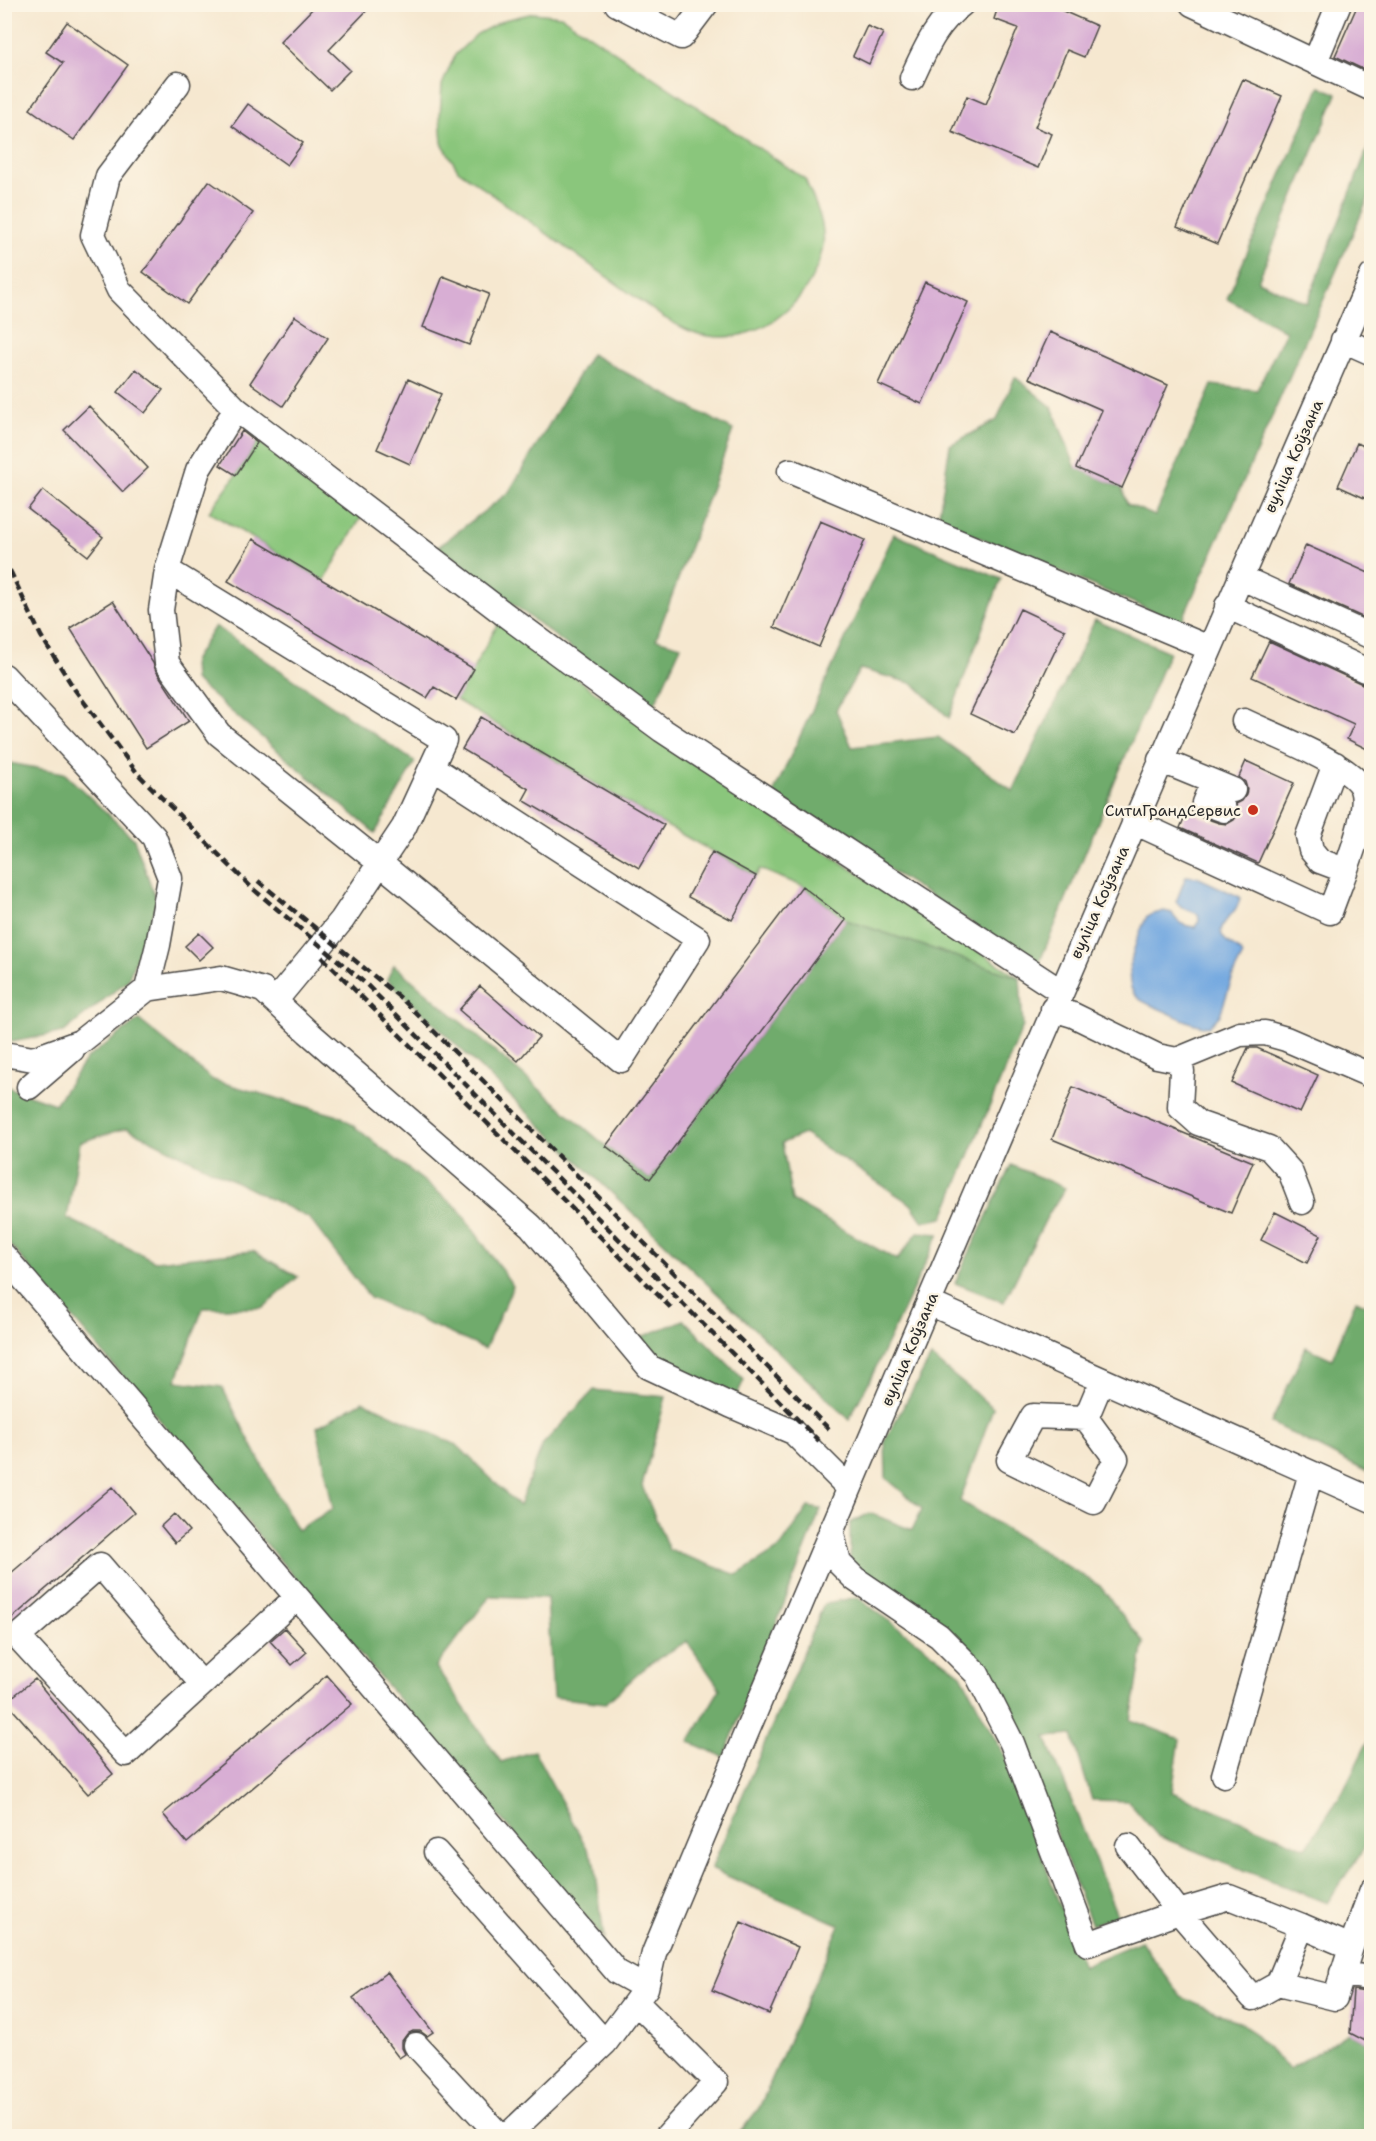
<svg xmlns="http://www.w3.org/2000/svg" width="1376" height="2141" viewBox="0 0 1376 2141" font-family="'Shantell Sans',sans-serif">
<style>
.green{fill:#8ac67c;stroke:#5a7854;stroke-width:1.5}
.forest{fill:#6fab6c;stroke:#4d6b4c;stroke-width:1.5}
.water{fill:#73a8e0;stroke:#4f6a86;stroke-width:1.5}
.building{fill:#d8aed4}
.lines{fill:none;stroke-linecap:round;stroke-linejoin:round}
.minor-casing{stroke:#494744;stroke-width:27}
.minor{stroke:#fff;stroke-width:24}
.rail{stroke:#2b2b2b;stroke-width:4.5;stroke-dasharray:9 4.5;stroke-linecap:butt}
.poi-dot{fill:#c8321e;stroke:#fcf5e5;stroke-width:2}
.labels{text-anchor:middle;stroke-width:5;stroke-linejoin:round;paint-order:stroke}
.street-label{font-size:16px;fill:#2b2b2b;stroke:#fcf5e5}
.poi-label{font-size:16px;fill:#2b2b2b;stroke:#fcf5e5;text-anchor:end}
</style>
<rect width="100%" height="100%" fill="#fcf5e5"/>
<filter id="ink" filterUnits="userSpaceOnUse"><feTurbulence type="fractalNoise" baseFrequency=".0167" numOctaves="2"/><feDisplacementMap in="SourceGraphic" scale="12" xChannelSelector="R" yChannelSelector="G"/><feConvolveMatrix kernelMatrix="1 2 1 2 8 2 1 2 1" color-interpolation-filters="sRGB"/></filter>
<filter id="wash" filterUnits="userSpaceOnUse"><feTurbulence type="fractalNoise" baseFrequency=".008" numOctaves="4" result="noise"/><feDisplacementMap in="SourceGraphic" scale="24" xChannelSelector="R" yChannelSelector="G"/><feGaussianBlur stdDeviation="1.35" result="paint"/><feColorMatrix in="noise" values="0 0 0 0 0 0 0 0 0 0 0 0 0 0 0 0 0 1.4 0 .05"/><feComposite in="paint" operator="in"/></filter>
<g filter="url(#wash)">
<rect width="100%" height="100%" fill="#f6e8d0"/>
<path class="green" d="M 534,13 L 561,16 L 805,179 C 813,199 826,222 823,245 C 815,297 764,344 709,336 C 692,334 677,325 663,317 L 458,170 L 442,143 L 440,116 L 442,85 L 455,55 L 477,34 L 504,20 Z
M 258,441 L 362,516 L 324,581 L 209,512 L 236,475 Z
M 499,622 L 693,763 L 799,835 L 1020,978 L 846,920 L 802,886 L 760,869 L 756,876 L 656,820 L 456,700 Z"/>
<path class="forest" d="M 1320,86 L 1337,94 L 1258,281 L 1307,303 L 1371,140 L 1371,192 L 1181,623 L 938,520 L 950,445 L 997,420 L 1015,377 L 1052,407 L 1076,468 L 1122,488 L 1127,504 L 1155,516 L 1212,385 L 1257,390 L 1286,331 L 1227,299 Z
M 591,354 L 733,430 L 656,639 L 681,646 L 652,710 L 438,547 L 509,492 Z
M 894,534 L 1001,579 L 949,718 L 914,684 L 860,669 L 836,710 L 852,747 L 938,737 L 1013,791 L 1095,620 L 1169,652 L 1038,966 L 773,794 Z
M 215,626 L 415,762 L 375,833 L 194,680 L 193,661 Z
M 4,762 L 64,773 L 134,839 L 157,902 L 128,980 L 64,1032 L 12,1042 L 4,1037 Z
M 846,920 L 1020,978 L 1023,1026 L 943,1218 L 923,1222 L 911,1204 L 804,1134 L 782,1143 L 792,1201 L 897,1260 L 918,1232 L 939,1234 L 870,1380 L 849,1419 L 387,979 L 394,965 L 606,1146 L 650,1179 Z
M 139,1020 L 213,1080 L 342,1117 L 458,1208 L 513,1286 L 485,1349 L 370,1298 L 309,1218 L 127,1128 L 80,1142 L 67,1218 L 155,1261 L 253,1251 L 298,1277 L 263,1308 L 203,1308 L 176,1381 L 222,1387 L 278,1496 L 297,1530 L 333,1509 L 317,1427 L 363,1401 L 457,1445 L 519,1506 L 543,1444 L 594,1390 L 666,1397 L 642,1486 L 669,1550 L 737,1575 L 780,1548 L 808,1507 L 821,1509 L 724,1757 L 689,1742 L 720,1689 L 687,1641 L 649,1664 L 606,1703 L 553,1697 L 547,1598 L 490,1596 L 436,1667 L 501,1762 L 534,1751 L 595,1863 L 604,1939 L 5,1239 L 4,1084 L 12,1089 L 55,1104 L 86,1059 Z
M 1011,1165 L 1065,1188 L 1048,1215 L 1004,1302 L 955,1283 Z
M 1356,1300 L 1371,1307 L 1371,1474 L 1271,1423 L 1306,1347 L 1332,1359 Z
M 684,1320 L 744,1380 L 734,1401 L 659,1358 L 639,1338 Z
M 931,1357 L 993,1408 L 960,1501 L 1100,1586 L 1144,1643 L 1131,1720 L 1180,1739 L 1172,1792 L 1306,1848 L 1342,1793 L 1371,1735 L 1371,1838 L 1327,1903 L 1158,1836 L 1128,1801 L 1092,1800 L 1072,1735 L 1046,1737 L 1117,1915 L 1092,1925 L 990,1668 L 927,1610 L 850,1562 L 850,1523 L 870,1513 L 912,1530 L 922,1509 L 886,1478 L 885,1440 Z
M 857,1597 L 961,1674 L 1008,1763 L 1082,1966 L 1141,1941 L 1181,1997 L 1242,2023 L 1289,2069 L 1350,2033 L 1371,2044 L 1371,2136 L 737,2136 L 759,2108 L 840,1925 L 711,1869 L 824,1604 Z"/>
<path class="water" d="M 1186,876 L 1197,877 L 1240,897 C 1240,912 1217,922 1222,935 C 1226,945 1238,946 1243,955 L 1234,973 L 1220,1015 L 1209,1027 C 1192,1025 1178,1017 1162,1010 C 1154,1006 1143,1003 1137,997 C 1119,981 1138,935 1147,916 L 1164,911 L 1172,913 C 1177,923 1184,926 1195,927 L 1199,921 L 1198,914 L 1183,908 L 1176,902 Z"/>
<g id="blocks">
<path class="building" d="M 317,4 L 373,4 L 329,50 L 350,70 L 330,90 L 280,42 Z
M 999,4 L 1047,4 L 1097,26 L 1084,57 L 1067,50 L 1035,127 L 1052,134 L 1038,168 L 952,132 L 967,96 L 986,104 L 1018,28 L 994,19 Z
M 1358,4 L 1371,4 L 1371,73 L 1335,56 Z
M 67,22 L 128,65 L 74,140 L 30,109 L 63,63 L 46,52 Z
M 867,26 L 883,33 L 869,64 L 853,56 Z
M 1243,79 L 1282,96 L 1217,244 L 1177,227 Z
M 248,104 L 303,143 L 287,165 L 232,126 Z
M 209,181 L 253,213 L 187,304 L 143,272 Z
M 443,276 L 489,294 L 469,345 L 423,327 Z
M 925,282 L 968,302 L 922,404 L 878,384 Z
M 295,316 L 328,338 L 283,406 L 250,383 Z
M 1050,332 L 1168,385 L 1122,488 L 1076,468 L 1102,410 L 1029,378 Z
M 136,369 L 163,390 L 145,413 L 118,392 Z
M 408,379 L 441,394 L 410,464 L 377,449 Z
M 89,406 L 148,468 L 123,492 L 64,430 Z
M 242,431 L 257,443 L 236,475 L 220,465 Z
M 1357,443 L 1371,449 L 1371,501 L 1338,486 Z
M 43,490 L 103,537 L 88,556 L 28,509 Z
M 820,521 L 865,540 L 819,647 L 774,627 Z
M 253,539 L 474,669 L 456,700 L 434,687 L 427,698 L 228,581 Z
M 1306,545 L 1371,574 L 1371,621 L 1289,584 Z
M 113,601 L 153,663 L 156,671 L 189,721 L 146,748 L 70,628 Z
M 1020,609 L 1065,630 L 1015,735 L 970,714 Z
M 1269,641 L 1371,688 L 1371,751 L 1347,739 L 1354,724 L 1252,677 Z
M 481,717 L 664,825 L 639,868 L 523,800 L 529,789 L 462,749 Z
M 1246,761 L 1294,783 L 1258,863 L 1180,828 L 1188,809 L 1199,816 L 1219,823 L 1227,824 L 1234,820 L 1238,814 L 1236,804 L 1242,801 L 1246,795 L 1247,789 L 1245,782 L 1239,777 Z
M 712,852 L 756,876 L 732,920 L 688,897 Z
M 802,886 L 846,920 L 650,1179 L 606,1146 Z
M 199,933 L 213,947 L 199,960 L 185,946 Z
M 480,986 L 539,1037 L 518,1061 L 459,1010 Z
M 1248,1048 L 1257,1048 L 1318,1075 L 1300,1113 L 1232,1083 Z
M 1073,1087 L 1253,1162 L 1231,1213 L 1052,1139 Z
M 1275,1212 L 1321,1235 L 1307,1263 L 1261,1240 Z
M 112,1487 L 134,1513 L 4,1625 L 4,1579 Z
M 174,1514 L 189,1531 L 175,1543 L 161,1526 Z
M 285,1628 L 307,1652 L 292,1665 L 270,1641 Z
M 327,1675 L 352,1704 L 187,1843 L 163,1814 Z
M 35,1679 L 113,1774 L 88,1794 L 6,1702 Z
M 741,1922 L 798,1947 L 769,2014 L 712,1990 Z
M 387,1972 L 433,2032 L 427,2036 L 420,2031 L 413,2031 L 407,2034 L 402,2041 L 402,2048 L 405,2054 L 399,2058 L 353,1998 Z
M 1353,1990 L 1371,1993 L 1371,2044 L 1350,2033 Z"/>
</g>
</g>
<g filter="url(#ink)">
<use href="#blocks" fill-opacity="0" stroke="#494744" stroke-width="1.5"/>
<g class="lines">
<g class="minor-casing">
<path id="minor" d="M 617,4 L 681,37 L 706,4
M 1192,4 L 1372,89
M 1315,62 L 1339,4
M 912,78 C 925,50 936,23 962,4
M 178,84 L 108,176 L 93,235 L 119,290 L 236,409 L 503,613 L 662,730 L 1060,991
M 1343,340 L 1372,353
M 236,409 L 198,470 L 167,570 L 444,740 L 404,827 L 342,920 L 275,1001
M 790,471 L 1209,648
M 167,570 L 161,610 L 167,663 L 219,734 L 380,863 L 621,1060 L 698,939 L 432,767
M 1240,577 L 1372,637
M 1227,606 L 1365,670
M 4,676 L 154,837 L 170,878 L 158,945 L 147,989
M 1160,760 L 1233,790
M 1335,764 L 1308,836 L 1311,850 L 1320,861 L 1344,870
M 1213,782 L 1204,803 L 1224,810
M 1134,822 L 1330,912 C 1339,885 1371,814 1362,789 C 1354,765 1268,733 1244,721
M 1053,1009 L 1073,1015 L 1157,1056 L 1177,1060 L 1240,1034 L 1265,1033 L 1286,1039 L 1372,1076
M 4,1054 L 33,1059 L 80,1042 L 147,989 L 221,978 L 263,990 L 308,1032 L 531,1226 L 649,1367 L 730,1405 L 793,1432 L 849,1488
M 1177,1060 L 1182,1071 L 1180,1107 L 1198,1123 L 1269,1148 L 1290,1171 L 1302,1202
M 29,1087 L 72,1050
M 4,1256 L 297,1597
M 929,1303 L 1372,1500
M 1086,1418 L 1116,1459 L 1094,1502 L 1009,1460 L 1033,1416 L 1086,1418 L 1102,1380
M 831,1530 L 839,1563 L 855,1579 L 939,1636 L 977,1674 L 1012,1743 L 1088,1944 L 1179,1912 L 1253,1998 L 1278,1984 L 1302,1926 L 1351,1947 L 1335,1998 L 1278,1984
M 202,1684 L 100,1565 L 18,1637 L 126,1754 L 297,1597 L 617,1972 L 646,1988 L 654,1953 C 888,1392 1129,833 1372,276
M 1224,1775 L 1311,1473
M 1128,1846 L 1179,1912 L 1229,1897 L 1302,1926
M 436,1852 L 605,2043 L 646,1988
M 1351,1947 L 1372,1890
M 1342,1973 L 1372,1979
M 636,2002 L 716,2082 L 667,2136
M 416,2045 L 500,2136
M 507,2136 L 605,2043"/>
</g>
<use href="#minor" class="minor"/>
<path class="rail" d="M 4,558 L 41,636 L 75,690 L 138,774 L 252,888 L 366,984 L 819,1441
M 258,881 L 402,999 L 832,1432
M 322,957 L 674,1311"/>
</g>
</g>
<circle class="poi-dot" cx="1253" cy="810" r="6"/>
<g class="labels">
<g class="street-label">
<text transform="translate(1293 456) rotate(-66)" y="6">вуліца Коўзана</text>
<text transform="translate(1099 902) rotate(-66)" y="6">вуліца Коўзана</text>
<text transform="translate(909 1349) rotate(-67)" y="6">вуліца Коўзана</text>
</g>
<g class="poi-label">
<text x="1241" y="816">СитиГрандСервис</text>
</g>
</g>
<rect width="1376" height="2141" fill="none" stroke="#fcf5e5" stroke-width="24"/>
</svg>
